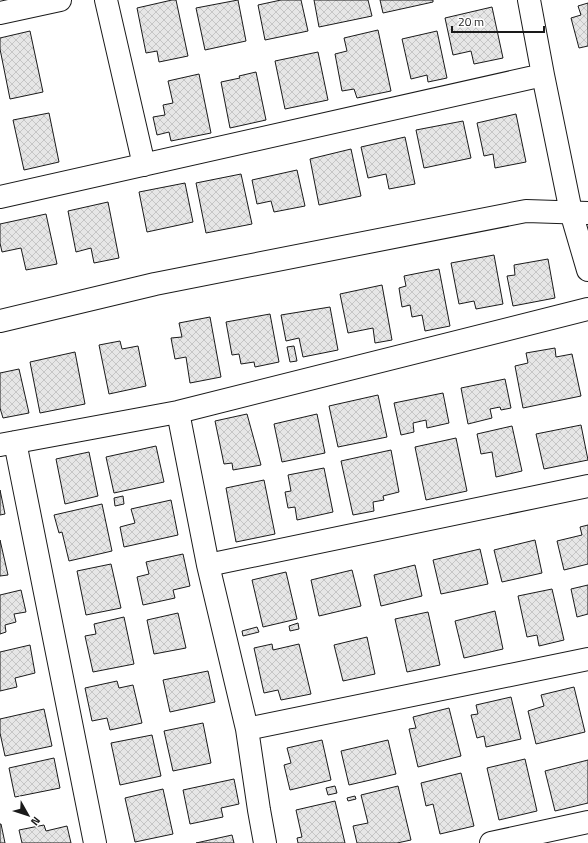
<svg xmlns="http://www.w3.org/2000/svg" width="588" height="843" viewBox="0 0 588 843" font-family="'Titillium Web',sans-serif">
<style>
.building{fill:url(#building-cross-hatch);stroke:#1a1a1a}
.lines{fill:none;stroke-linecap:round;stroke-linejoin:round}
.street-casing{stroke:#1a1a1a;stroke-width:24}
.secondary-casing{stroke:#1a1a1a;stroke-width:24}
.street{stroke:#fff;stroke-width:22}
.secondary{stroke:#fff;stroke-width:22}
</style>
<defs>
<pattern id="building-cross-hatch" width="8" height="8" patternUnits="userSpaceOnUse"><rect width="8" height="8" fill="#e6e6e6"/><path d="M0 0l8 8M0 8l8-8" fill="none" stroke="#c5c5c5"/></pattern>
</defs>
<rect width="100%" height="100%" fill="#fff"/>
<path class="building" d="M 172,0 L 176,0 L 188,56 L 159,62 L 157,51 L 146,53 L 137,8 Z
M 238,0 L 246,41 L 205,50 L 196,8 Z
M 281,0 L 301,0 L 308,31 L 265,40 L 258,5 Z
M 314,0 L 368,0 L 372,16 L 319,27 Z
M 380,0 L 433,0 L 433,2 L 383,13 Z
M 588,3 L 588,46 L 579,48 L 571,18 L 581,15 L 578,6 Z
M 492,7 L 503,58 L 474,64 L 471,51 L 453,55 L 445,18 Z
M 378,30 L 391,91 L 357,98 L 354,89 L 342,91 L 335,54 L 347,51 L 344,38 Z
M 30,31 L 43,92 L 10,99 L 0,49 L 0,38 Z
M 437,31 L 447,78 L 428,82 L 427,75 L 411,79 L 402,39 Z
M 318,52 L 328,100 L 285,109 L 275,61 Z
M 256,72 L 266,120 L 230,128 L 221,82 L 240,78 L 239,76 Z
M 199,74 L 211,133 L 171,141 L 169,132 L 157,135 L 153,117 L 165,115 L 163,105 L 173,103 L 168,81 Z
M 49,113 L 59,162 L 24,170 L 13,120 Z
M 516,114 L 526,162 L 495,168 L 493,154 L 484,156 L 477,123 Z
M 463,121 L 471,158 L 424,168 L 416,130 Z
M 405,137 L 415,184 L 389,189 L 386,174 L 368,178 L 361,147 Z
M 351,149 L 361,196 L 319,205 L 310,159 Z
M 297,170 L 305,206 L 274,212 L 271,201 L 257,204 L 252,180 Z
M 241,174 L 252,224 L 206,233 L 196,183 Z
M 185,183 L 193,222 L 147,232 L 139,192 Z
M 108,202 L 119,258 L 94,263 L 91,248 L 76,252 L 68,211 Z
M 46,214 L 57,264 L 26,270 L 21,248 L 2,252 L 0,243 L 0,224 Z
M 494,255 L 503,304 L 476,309 L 474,301 L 459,304 L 451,263 Z
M 548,259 L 555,298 L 513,306 L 507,276 L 515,275 L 514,265 Z
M 439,269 L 450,326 L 425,331 L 422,315 L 412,317 L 410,305 L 402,307 L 399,288 L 406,286 L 404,276 Z
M 382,285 L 392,340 L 375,343 L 373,328 L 348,333 L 340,294 Z
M 330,307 L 338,350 L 303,357 L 299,338 L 286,341 L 281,315 Z
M 270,314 L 279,362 L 255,367 L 254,362 L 241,364 L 239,354 L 232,355 L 226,322 Z
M 210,317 L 221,377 L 190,383 L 186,357 L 175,359 L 171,338 L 182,337 L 179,323 Z
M 120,341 L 122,349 L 138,346 L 146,386 L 109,394 L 99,345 Z
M 294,346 L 297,361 L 290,362 L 287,347 Z
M 555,348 L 556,357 L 572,354 L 581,396 L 523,408 L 515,366 L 528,363 L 526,353 Z
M 75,352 L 85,404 L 40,413 L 30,362 Z
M 19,369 L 29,413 L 3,418 L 0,408 L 0,373 Z
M 505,379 L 511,408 L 501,410 L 500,407 L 490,409 L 492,418 L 468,424 L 461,388 Z
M 443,393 L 449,423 L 427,428 L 426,420 L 413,423 L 414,432 L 401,435 L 394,403 Z
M 378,395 L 387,437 L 338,447 L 329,406 Z
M 247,414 L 261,465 L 233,470 L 232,463 L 224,464 L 215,421 Z
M 317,414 L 325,453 L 282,462 L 274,424 Z
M 581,425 L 588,460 L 544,469 L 536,434 Z
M 512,426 L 522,471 L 496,477 L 492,452 L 481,454 L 477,434 Z
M 456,438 L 467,491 L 426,500 L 415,447 Z
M 156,446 L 164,482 L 114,493 L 106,457 Z
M 391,450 L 399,492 L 383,496 L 384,500 L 373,502 L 374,511 L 353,515 L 341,461 Z
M 89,452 L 98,496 L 65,504 L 56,459 Z
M 324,468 L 333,512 L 297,520 L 295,507 L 288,508 L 285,492 L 291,491 L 288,475 Z
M 264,480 L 275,534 L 236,542 L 226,488 Z
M 0,490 L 5,514 L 0,515 Z
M 123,496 L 124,504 L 115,506 L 114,498 Z
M 171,500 L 178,535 L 124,547 L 120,527 L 135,523 L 131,509 Z
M 102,504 L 112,551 L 69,561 L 62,532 L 59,533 L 54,515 Z
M 588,525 L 588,564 L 564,570 L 557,541 L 582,535 L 580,527 Z
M 0,540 L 8,575 L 0,576 Z
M 535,540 L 542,573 L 502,582 L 494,550 Z
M 480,549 L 488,584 L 441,594 L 433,560 Z
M 183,554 L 190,586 L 173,590 L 175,598 L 143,605 L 137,577 L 149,574 L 146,562 Z
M 111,564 L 121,608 L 86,615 L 77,571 Z
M 415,565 L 422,596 L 381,606 L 374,575 Z
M 352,570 L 361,606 L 319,616 L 311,580 Z
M 286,572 L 297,619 L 263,627 L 252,580 Z
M 588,585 L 588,614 L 577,617 L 571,589 Z
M 552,589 L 564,640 L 539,646 L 537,635 L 527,637 L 518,596 Z
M 21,590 L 26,612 L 14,614 L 16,622 L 5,625 L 6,632 L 0,634 L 0,595 Z
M 495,611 L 503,649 L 464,658 L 455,621 Z
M 428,612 L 440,665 L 407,672 L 395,619 Z
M 178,613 L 186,648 L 154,654 L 147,620 Z
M 124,617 L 134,664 L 93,672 L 85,636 L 96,634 L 94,624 Z
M 298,623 L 299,629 L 290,631 L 289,626 Z
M 257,627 L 259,632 L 243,636 L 242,631 Z
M 367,637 L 375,674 L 343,681 L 334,645 Z
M 272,644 L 273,650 L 299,644 L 311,694 L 281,700 L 278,690 L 264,693 L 254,648 Z
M 30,645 L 35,673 L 15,678 L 17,687 L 0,691 L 0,652 Z
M 208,671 L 215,702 L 170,712 L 163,680 Z
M 117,681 L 119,688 L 133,685 L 142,723 L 110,730 L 107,718 L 92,721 L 85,688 Z
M 574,687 L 585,732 L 536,744 L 528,711 L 544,706 L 541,695 Z
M 511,697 L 521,739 L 486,747 L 484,736 L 477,738 L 471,715 L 478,714 L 476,705 Z
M 449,708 L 461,756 L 418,767 L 409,729 L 416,728 L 413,717 Z
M 44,709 L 52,746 L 5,756 L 0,733 L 0,719 Z
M 203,723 L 211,763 L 173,771 L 164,731 Z
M 152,735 L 161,776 L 120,785 L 111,743 Z
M 322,740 L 331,780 L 290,790 L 284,765 L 291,763 L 287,748 Z
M 388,740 L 396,774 L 349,785 L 341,751 Z
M 54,758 L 60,788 L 15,797 L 9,768 Z
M 525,759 L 537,811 L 499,820 L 487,768 Z
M 588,760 L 588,803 L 555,811 L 545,771 Z
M 461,773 L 474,826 L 440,834 L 433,804 L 426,806 L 421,783 Z
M 234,779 L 239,804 L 221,808 L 223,817 L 190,824 L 183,790 Z
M 335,786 L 337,793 L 328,795 L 326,788 Z
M 398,786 L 411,840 L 397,843 L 357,843 L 353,826 L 368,823 L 361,795 Z
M 163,789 L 173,834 L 135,842 L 125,798 Z
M 355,796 L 356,799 L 348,801 L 347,798 Z
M 335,801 L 345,843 L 298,843 L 297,838 L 302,837 L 296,810 Z
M 0,824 L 1,824 L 5,843 L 0,843 Z
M 44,825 L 46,831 L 67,826 L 71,843 L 22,843 L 19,830 Z
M 232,835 L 234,843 L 196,843 Z"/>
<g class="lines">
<g class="street-casing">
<path id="street" d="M 106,0 L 144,165
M 529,0 L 543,75 L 571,212
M 0,13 L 60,0
M 0,197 L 543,75
M 178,412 L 208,565 L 247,729 L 259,810 L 265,843
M 15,442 L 95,843
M 0,445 L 178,412 L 588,309
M 208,565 L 588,486
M 247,729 L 588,659
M 491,843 L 588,822"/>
</g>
<g class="secondary-casing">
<path id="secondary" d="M 571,212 L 588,270
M 0,321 L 155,284 L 526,211 L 588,213"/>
</g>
<use href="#street" class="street"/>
<use href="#secondary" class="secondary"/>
</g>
<g transform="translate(28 815) rotate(129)" stroke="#ffffff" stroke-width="3" paint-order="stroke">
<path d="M0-3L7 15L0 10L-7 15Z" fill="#1a1a1a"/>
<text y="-6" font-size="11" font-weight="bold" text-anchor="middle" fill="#1a1a1a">N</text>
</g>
<path d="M452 26v6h92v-6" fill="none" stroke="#1a1a1a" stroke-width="2"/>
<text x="458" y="26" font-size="12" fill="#1a1a1a" stroke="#ffffff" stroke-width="3" paint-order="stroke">20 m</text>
</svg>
